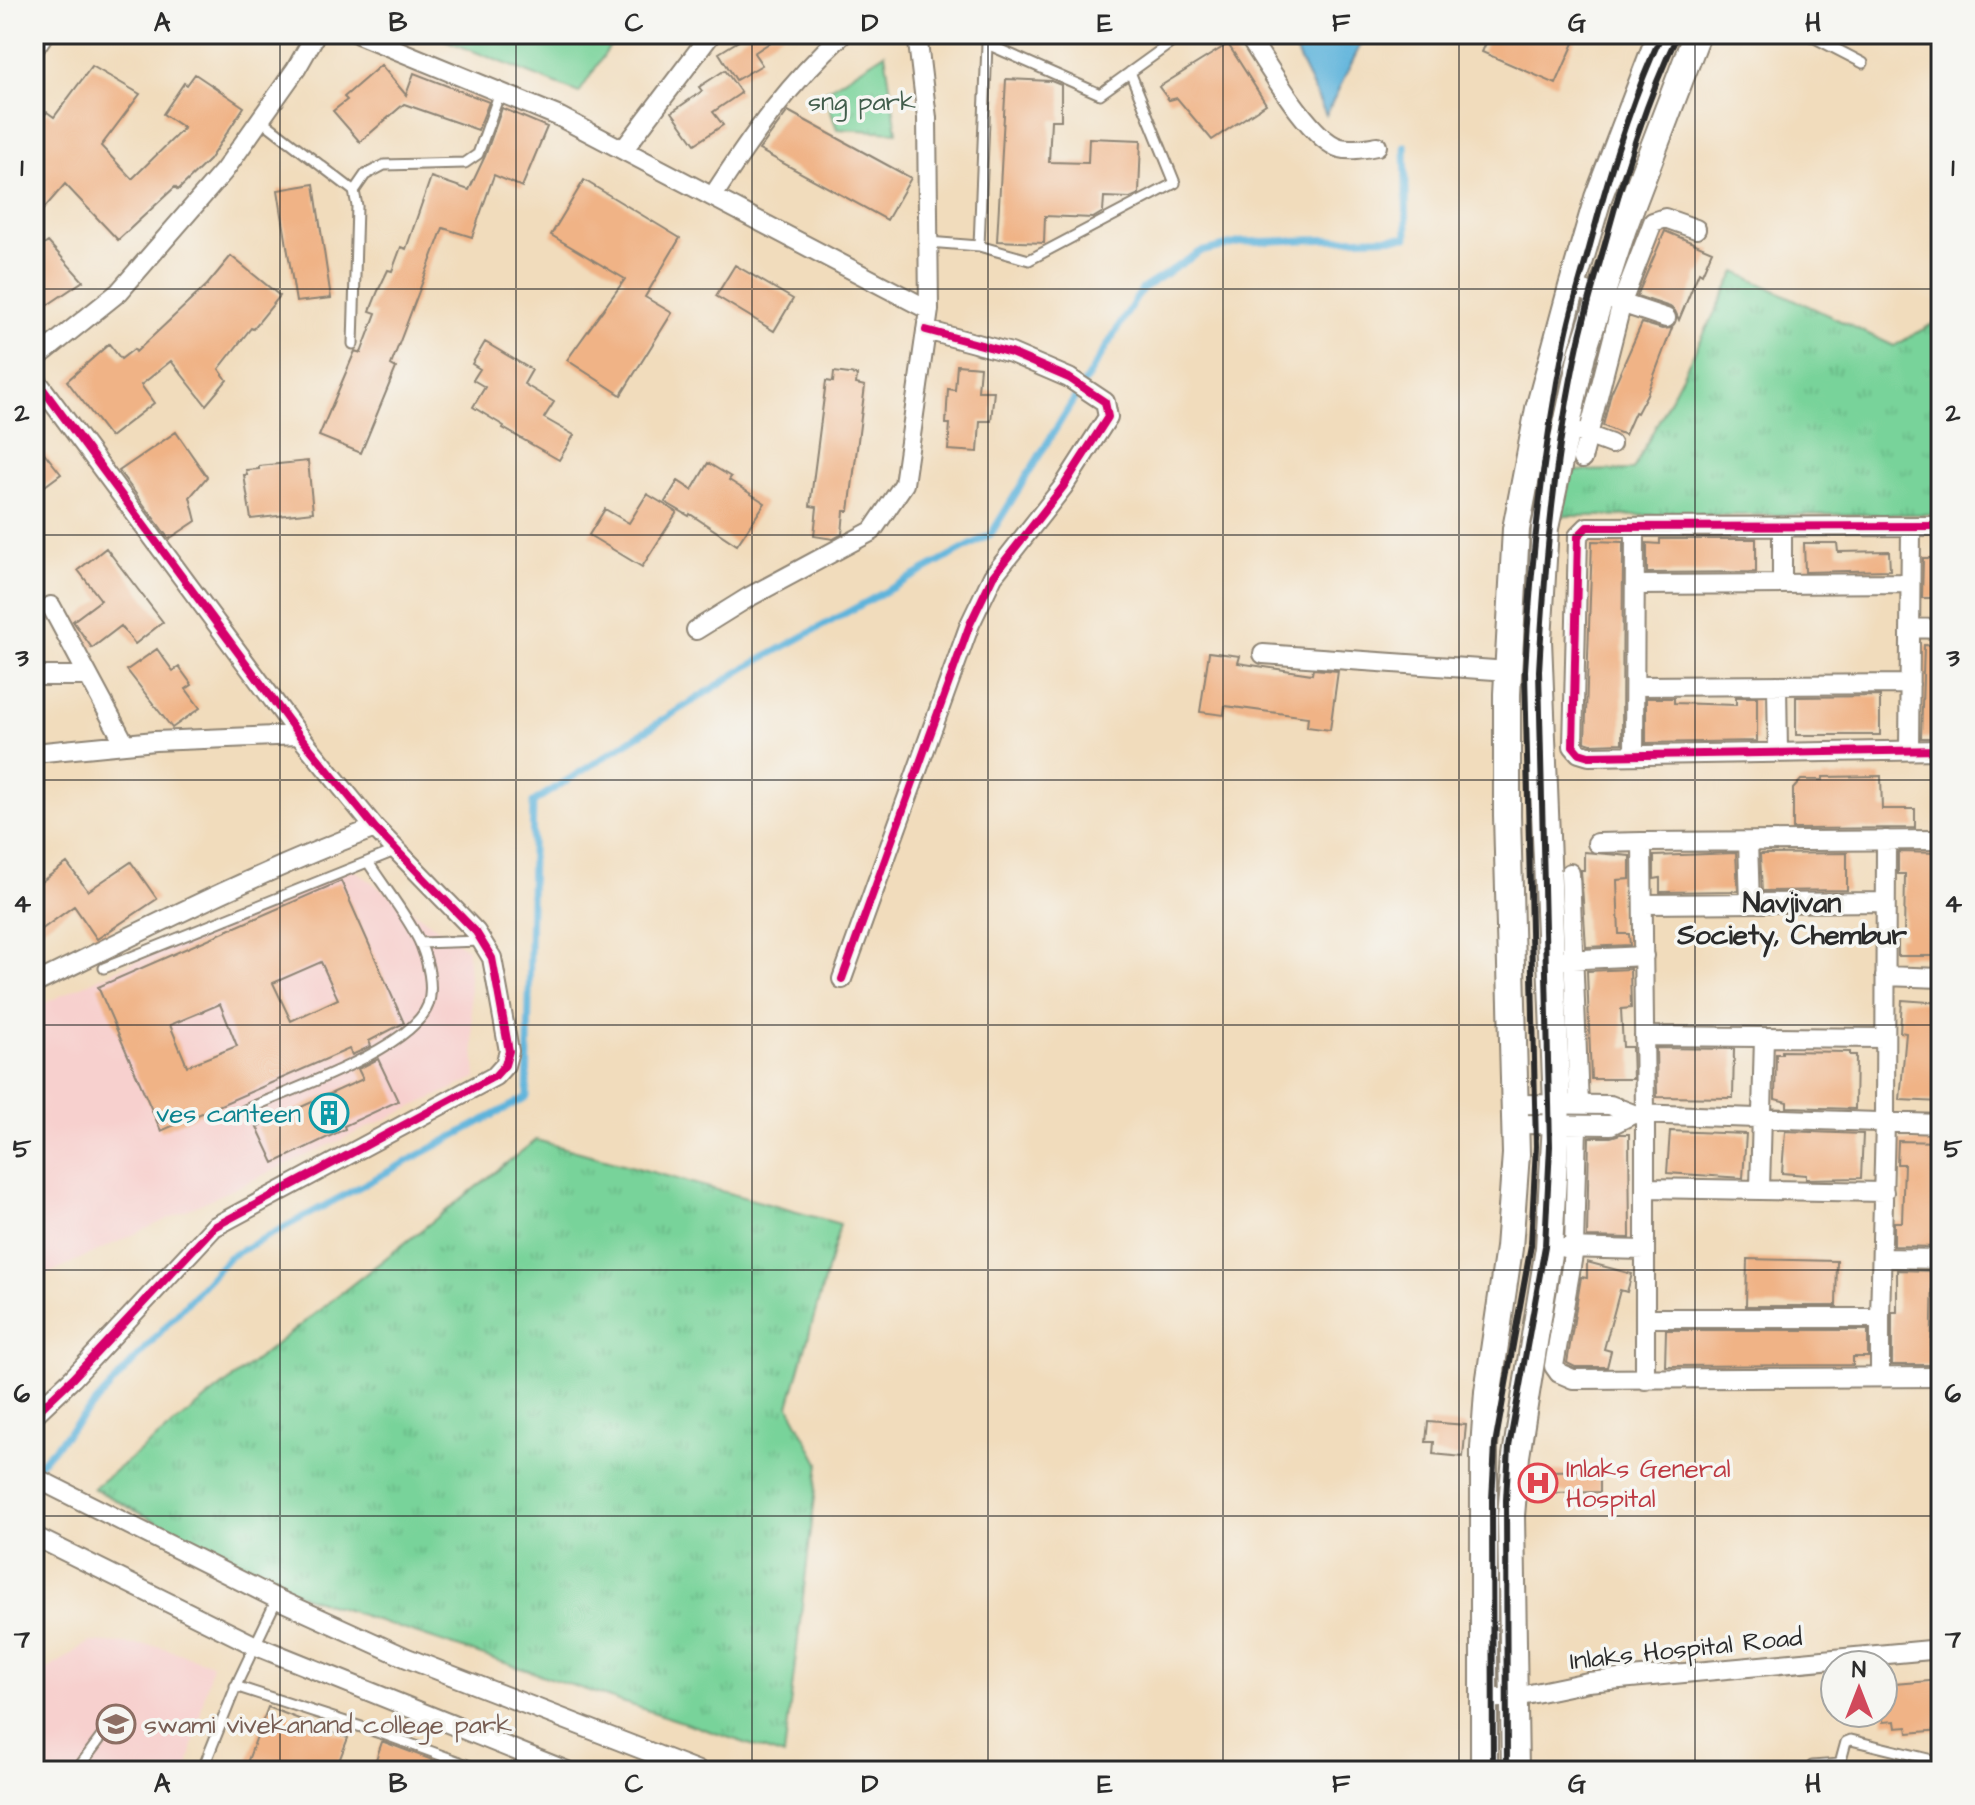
<svg xmlns="http://www.w3.org/2000/svg" width="1975" height="1805" viewBox="0 0 1975 1805" font-family="'Architects Daughter',sans-serif">
<style>
.built{fill:#f7d0ce}
.grass{fill:url(#grass-tufts);stroke:#527f62;stroke-width:2}
.garden{fill:#78d39a;stroke:#527f62;stroke-width:2}
.water{fill:#5eb4db;stroke:#447083;stroke-width:2}
.lines{fill:none;stroke-linecap:round;stroke-linejoin:round}
.stream{stroke:#5eb4db;stroke-width:7}
.building{fill:#f0b386;fill-rule:evenodd}
.lane-casing{stroke:#8e8474;stroke-width:13}
.street-casing{stroke:#8e8474;stroke-width:22}
.secondary-casing{stroke:#8e8474;stroke-width:30}
.lane{stroke:#fff;stroke-width:9}
.street{stroke:#fff;stroke-width:18}
.secondary{stroke:#fff;stroke-width:26}
.rail{stroke:#2b2b2b;stroke-width:6}
.cycleway-casing{stroke:#f6f6f2;stroke-width:13}
.cycleway{stroke:#d6006c;stroke-width:8}
.grid{fill:none;stroke:#2b2b2b;stroke-width:2;stroke-opacity:0.55}
.labels{text-anchor:middle;stroke-width:7;stroke-linejoin:round;paint-order:stroke}
.park-label{font-size:26px;fill:#425d4c;stroke:#f6f6f2}
.culture-label{font-size:26px;fill:#0d838f;stroke:#f6f6f2;text-anchor:end}
.health-label{font-size:26px;fill:#be3a42;stroke:#f6f6f2;text-anchor:start}
.street-label{font-size:26px;fill:#2b2b2b;stroke:#f6f6f2}
.education-label{font-size:26px;fill:#785e54;stroke:#f6f6f2;text-anchor:start}
.neighbourhood-label{font-size:28px;font-weight:bold;fill:#2b2b2b;stroke:#f6f6f2}
.neatline{fill:none;stroke:#2b2b2b;stroke-width:3}
.grid-label{font-size:26px;text-anchor:middle;font-weight:bold;fill:#2b2b2b}
</style>
<defs>
<pattern id="grass-tufts" width="24" height="20" patternUnits="userSpaceOnUse" patternTransform="scale(2)"><rect width="24" height="20" fill="#78d39a"/><path d="M3 7l-1-3M5 7V3M7 7l1-3M15 17l-1-3M17 17v-4M19 17l1-3" fill="none" stroke="#68b585"/></pattern>
</defs>
<rect width="100%" height="100%" fill="#f6f6f2"/>
<filter id="ink" filterUnits="userSpaceOnUse"><feTurbulence type="fractalNoise" baseFrequency=".0125" numOctaves="2"/><feDisplacementMap in="SourceGraphic" scale="16" xChannelSelector="R" yChannelSelector="G"/><feConvolveMatrix kernelMatrix="1 2 1 2 8 2 1 2 1" color-interpolation-filters="sRGB"/></filter>
<filter id="wash" filterUnits="userSpaceOnUse"><feTurbulence type="fractalNoise" baseFrequency=".006" numOctaves="4" result="noise"/><feDisplacementMap in="SourceGraphic" scale="32" xChannelSelector="R" yChannelSelector="G"/><feGaussianBlur stdDeviation="1.8" result="paint"/><feColorMatrix in="noise" values="0 0 0 0 0 0 0 0 0 0 0 0 0 0 0 0 0 1.4 0 .05"/><feComposite in="paint" operator="in"/></filter>
<g filter="url(#wash)">
<rect width="100%" height="100%" fill="#f1dcbc"/>
<path class="built" d="M 346,864 L 467,949 L 476,1078 L 34,1280 L 34,1008 Z
M 90,1642 L 158,1646 L 212,1664 L 187,1771 L 34,1771 L 34,1678 Z"/>
<path class="grass" d="M 885,53 L 897,132 L 837,129 L 824,92 Z
M 1736,272 L 1894,346 L 1941,319 L 1941,514 L 1560,516 L 1572,471 L 1633,470 Z
M 536,1140 L 840,1224 L 789,1406 L 819,1463 L 784,1756 L 280,1588 L 93,1488 Z"/>
<path class="garden" d="M 430,34 L 618,34 L 579,93 Z"/>
<path class="water" d="M 1287,34 L 1366,34 L 1326,115 Z"/>
<g class="lines">
<path class="stream" d="M 34,1470 L 229,1257 L 527,1097 L 533,802 L 745,668 L 991,534 L 1142,289 L 1200,252 L 1242,242 L 1407,237 L 1405,146"/>
</g>
<g id="blocks">
<path class="building" d="M 750,34 L 783,34 L 754,53 L 762,65 L 736,80 L 719,53 Z
M 1490,34 L 1578,34 L 1556,84 L 1482,52 Z
M 1228,44 L 1266,104 L 1212,140 L 1177,98 L 1169,100 L 1159,87 Z
M 381,65 L 406,95 L 414,73 L 489,102 L 478,130 L 404,104 L 360,142 L 333,111 L 347,100 L 344,97 Z
M 92,66 L 140,94 L 101,146 L 132,179 L 184,128 L 163,114 L 184,83 L 187,85 L 195,74 L 244,107 L 209,160 L 178,190 L 175,187 L 118,240 L 65,184 L 34,220 L 34,127 L 47,112 L 54,117 Z
M 725,70 L 741,93 L 713,112 L 723,125 L 695,144 L 672,112 L 702,91 L 699,87 Z
M 1006,79 L 1051,81 L 1061,85 L 1061,120 L 1051,120 L 1049,162 L 1088,163 L 1089,138 L 1141,140 L 1139,194 L 1130,198 L 1104,197 L 1103,212 L 1093,218 L 1045,216 L 1044,243 L 997,241 Z
M 502,108 L 547,127 L 522,187 L 494,175 L 472,237 L 443,228 L 391,365 L 396,368 L 361,453 L 319,436 L 355,351 L 361,353 L 376,313 L 370,311 L 378,291 L 388,270 L 392,271 L 401,247 L 406,249 L 431,177 L 469,190 L 485,156 Z
M 788,111 L 911,178 L 887,220 L 759,150 Z
M 584,180 L 680,238 L 645,297 L 672,313 L 621,395 L 567,360 L 625,279 L 551,235 Z
M 314,184 L 331,298 L 296,302 L 278,190 Z
M 1665,231 L 1712,251 L 1702,274 L 1699,272 L 1679,320 L 1675,311 L 1670,307 L 1637,296 Z
M 48,242 L 83,281 L 49,304 L 34,300 L 34,252 Z
M 231,256 L 280,296 L 253,329 L 251,328 L 219,369 L 227,380 L 206,405 L 171,361 L 141,385 L 154,403 L 110,437 L 67,381 L 109,344 L 121,359 L 134,349 L 136,352 L 207,285 Z
M 735,265 L 793,299 L 774,331 L 716,296 Z
M 1642,323 L 1662,329 L 1672,328 L 1647,394 L 1637,413 L 1635,412 L 1625,435 L 1603,426 L 1611,393 Z
M 485,342 L 532,370 L 524,384 L 554,402 L 544,418 L 574,435 L 559,460 L 503,428 L 504,426 L 473,407 L 485,387 L 473,380 L 480,369 L 472,364 Z
M 957,365 L 980,367 L 978,391 L 994,391 L 991,421 L 980,421 L 978,452 L 948,450 L 950,424 L 946,424 L 948,389 L 955,390 Z
M 834,372 L 857,375 L 856,384 L 865,386 L 849,511 L 844,511 L 842,534 L 833,539 L 814,536 L 817,507 L 810,506 L 826,381 L 833,382 Z
M 176,432 L 207,477 L 190,497 L 196,521 L 169,539 L 119,471 Z
M 34,440 L 61,474 L 34,494 Z
M 308,461 L 313,512 L 251,519 L 244,475 L 247,475 L 246,470 L 259,469 L 259,466 Z
M 708,463 L 731,477 L 729,480 L 765,503 L 737,545 L 690,514 L 689,516 L 665,502 L 678,481 L 692,490 Z
M 647,494 L 677,512 L 642,567 L 589,535 L 605,509 L 629,523 Z
M 1660,539 L 1756,539 L 1756,572 L 1647,573 L 1647,543 L 1660,544 Z
M 1592,541 L 1623,542 L 1622,743 L 1591,744 L 1585,742 Z
M 1804,543 L 1837,543 L 1838,552 L 1889,551 L 1890,570 L 1805,572 Z
M 106,548 L 163,622 L 135,644 L 121,626 L 92,648 L 73,621 L 101,600 L 78,570 Z
M 1923,558 L 1941,558 L 1941,598 L 1922,598 Z
M 1924,645 L 1941,646 L 1941,738 L 1921,738 Z
M 157,649 L 173,671 L 179,667 L 192,685 L 186,689 L 200,708 L 172,728 L 127,670 Z
M 1209,652 L 1240,656 L 1238,663 L 1312,674 L 1313,669 L 1338,671 L 1330,730 L 1307,727 L 1308,717 L 1225,706 L 1224,715 L 1200,712 Z
M 1880,696 L 1880,735 L 1796,735 L 1796,697 Z
M 1736,697 L 1757,697 L 1757,741 L 1646,743 L 1646,698 L 1674,698 L 1674,703 L 1736,705 Z
M 1881,776 L 1882,809 L 1915,809 L 1915,828 L 1793,829 L 1793,789 L 1801,780 L 1823,780 L 1823,777 Z
M 1584,852 L 1630,856 L 1630,879 L 1617,880 L 1619,934 L 1629,934 L 1630,945 L 1586,947 L 1581,870 L 1584,870 Z
M 1898,852 L 1941,853 L 1939,956 L 1898,956 L 1898,937 L 1904,937 L 1905,874 L 1898,874 Z
M 1736,853 L 1738,891 L 1660,892 L 1660,878 L 1654,879 L 1654,856 Z
M 1847,853 L 1847,890 L 1762,891 L 1760,854 Z
M 131,862 L 157,899 L 97,939 L 74,906 L 34,935 L 34,887 L 67,863 L 88,891 Z
M 341,881 L 404,1023 L 369,1041 L 371,1046 L 352,1055 L 349,1049 L 161,1131 L 98,987 ZM 321,962 L 338,999 L 291,1021 L 273,983 ZM 220,1004 L 237,1046 L 187,1066 L 170,1025 Z
M 1630,969 L 1631,1008 L 1621,1009 L 1623,1047 L 1632,1047 L 1633,1079 L 1591,1079 L 1587,971 Z
M 1902,1000 L 1941,1003 L 1941,1102 L 1900,1100 L 1906,1033 L 1900,1032 Z
M 1656,1048 L 1734,1049 L 1733,1098 L 1657,1097 Z
M 1782,1051 L 1850,1052 L 1850,1055 L 1856,1055 L 1855,1109 L 1787,1107 L 1787,1102 L 1775,1099 L 1776,1054 L 1782,1054 Z
M 378,1059 L 398,1101 L 344,1126 L 345,1129 L 274,1163 L 257,1127 L 363,1079 L 358,1069 Z
M 1670,1131 L 1746,1134 L 1743,1178 L 1667,1173 Z
M 1785,1131 L 1863,1134 L 1861,1178 L 1806,1179 L 1806,1175 L 1782,1173 Z
M 1620,1134 L 1629,1134 L 1630,1238 L 1587,1237 L 1589,1137 L 1611,1137 Z
M 1898,1141 L 1941,1142 L 1937,1247 L 1894,1246 L 1894,1222 L 1902,1222 L 1904,1164 L 1897,1164 Z
M 1747,1259 L 1837,1261 L 1836,1306 L 1746,1306 Z
M 1587,1262 L 1632,1274 L 1627,1292 L 1620,1290 L 1604,1349 L 1611,1351 L 1607,1367 L 1575,1367 L 1567,1363 L 1581,1277 L 1587,1278 Z
M 1897,1270 L 1933,1271 L 1931,1365 L 1892,1365 L 1892,1312 L 1897,1312 Z
M 1666,1330 L 1868,1330 L 1868,1357 L 1853,1357 L 1853,1365 L 1665,1366 Z
M 1428,1422 L 1466,1425 L 1463,1457 L 1433,1454 L 1434,1442 L 1426,1442 Z
M 1600,1470 L 1600,1492 L 1549,1493 L 1548,1471 Z
M 1941,1680 L 1941,1730 L 1908,1733 L 1907,1727 L 1896,1728 L 1895,1721 L 1883,1722 L 1883,1685 Z
M 268,1707 L 348,1738 L 335,1771 L 244,1771 Z
M 382,1742 L 384,1742 L 462,1771 L 372,1771 Z"/>
</g>
</g>
<g filter="url(#ink)">
<use href="#blocks" fill-opacity="0" stroke="#8e8474" stroke-width="2"/>
<g class="lines">
<g class="lane-casing">
<path id="lane" d="M 1056,34 L 1057,35
M 1807,34 L 1863,63
M 260,119 L 354,191 L 357,206 L 353,344
M 354,191 L 365,175 L 384,165 L 465,163 L 478,154 L 500,92
M 928,242 L 979,246 L 987,44 L 1100,94 L 1179,37 L 1177,34
M 979,246 L 1029,260 L 1175,183 L 1130,72
M 420,943 L 481,941
M 104,968 L 397,850
M 245,1110 C 287,1091 412,1049 428,1005 C 434,987 428,962 421,945 C 410,919 383,886 368,862
M 235,1686 L 386,1735 L 484,1771
M 76,1771 L 114,1720
M 202,1771 L 239,1679 L 277,1599
M 1808,1771 L 1812,1766 L 1840,1764 L 1846,1742 L 1851,1740 L 1941,1762"/>
</g>
<g class="street-casing">
<path id="street" d="M 358,34 L 560,117 L 929,310
M 1247,34 C 1265,61 1310,140 1340,148 C 1352,151 1365,148 1377,146
M 34,49 L 44,34
M 624,149 L 711,34
M 713,196 C 753,134 789,84 843,34
M 1572,287 L 1666,318
M 34,360 L 119,292 L 224,171 L 296,69 L 316,34
M 34,377 L 299,735 L 375,828 L 476,932 L 492,958 L 509,1051 L 505,1065 L 495,1076 L 214,1227 L 73,1378 L 34,1415
M 1576,431 L 1611,444
M 1582,459 L 1622,302 L 1653,222 L 1665,218 L 1696,229
M 1941,526 L 1587,527 L 1578,536 L 1573,746 L 1579,753 L 1589,756 L 1941,750
M 1782,527 L 1782,584
M 1635,585 L 1910,583
M 51,606 L 125,744
M 1910,628 L 1941,629
M 696,630 L 749,597 L 872,531 L 904,484 L 929,310 L 927,118 L 917,34
M 1263,654 L 1509,671
M 34,676 L 88,676
M 1777,685 L 1778,752
M 1635,686 L 1910,684
M 1909,750 L 1911,527
M 34,753 L 155,741 L 299,735
M 1634,754 L 1635,527
M 1748,842 L 1750,903
M 1597,843 L 1642,842
M 1570,873 L 1579,1105
M 1643,904 L 1885,902
M 1563,960 L 1644,956
M 1885,976 L 1941,978
M 842,979 L 970,624 L 993,576 L 1063,487 L 1108,417 L 1105,402 L 1069,378 L 1011,353 L 926,330
M 34,984 C 146,929 258,872 375,828
M 1644,1036 L 1885,1038
M 1515,1104 L 1610,1105 L 1633,1114 L 1941,1124
M 1515,1124 L 1611,1125 L 1633,1114
M 1577,1126 L 1574,1249 L 1554,1366 L 1559,1373 L 1573,1379 L 1941,1377
M 1645,1188 L 1884,1192
M 1760,1189 L 1764,1037
M 1564,1248 L 1645,1250
M 1882,1258 L 1941,1259
M 1645,1318 L 1880,1318 L 1880,1377
M 1880,1318 L 1885,1122 L 1886,840
M 1645,1380 L 1645,1115 L 1642,842 L 1941,840
M 34,1477 L 277,1599 L 407,1658 L 698,1771
M 34,1536 L 254,1645 L 567,1771
M 1484,1699 L 1516,1697 L 1588,1682 L 1941,1649"/>
</g>
<g class="secondary-casing">
<path id="secondary" d="M 1484,1771 L 1484,1448 L 1488,1392 L 1509,1248 L 1516,1154 L 1507,815 L 1507,694 L 1516,529 L 1539,409 L 1572,287 L 1598,198 L 1661,34
M 1515,1771 L 1511,1516 L 1516,1456 L 1549,1248 L 1557,1105 L 1538,640 L 1545,528 L 1582,354 L 1623,228 L 1697,34"/>
</g>
<use href="#lane" class="lane"/>
<use href="#street" class="street"/>
<use href="#secondary" class="secondary"/>
<path class="rail" d="M 1493,1771 L 1492,1500 L 1495,1445 L 1531,1245 L 1536,1146 L 1525,671 C 1531,560 1543,449 1565,340 C 1572,304 1584,269 1593,234 C 1611,166 1632,98 1662,34
M 1507,1771 L 1506,1500 L 1509,1447 L 1545,1246 L 1550,1146 L 1539,671 C 1545,561 1555,448 1579,340 C 1587,306 1597,273 1606,240 C 1625,170 1646,100 1678,34"/>
<g class="cycleway-casing">
<path id="cycleway" d="M 34,377 L 299,735 L 375,828 L 476,932 L 492,958 L 509,1051 L 505,1065 L 495,1076 L 214,1227 L 73,1378 L 34,1415
M 1941,526 L 1587,527 L 1578,536 L 1573,746 L 1579,753 L 1589,756 L 1941,750
M 842,979 L 970,624 L 993,576 L 1063,487 L 1108,417 L 1105,402 L 1069,378 L 1011,353 L 926,330"/>
</g>
<use href="#cycleway" class="cycleway"/>
</g>
</g>
<path class="grid" d="M 280,34 L 280,1771M 516,34 L 516,1771M 752,34 L 752,1771M 988,34 L 988,1771M 1223,34 L 1223,1771M 1459,34 L 1459,1771M 1695,34 L 1695,1771M 34,289 L 1941,289M 34,535 L 1941,535M 34,780 L 1941,780M 34,1025 L 1941,1025M 34,1270 L 1941,1270M 34,1516 L 1941,1516"/>
<defs>
<g id="building-ring" transform="scale(2)"><circle r="9.5" fill="#f6f6f2" stroke="#0f9aa8" stroke-width="1.5"/><path d="M-4-6H4V6H1V3H-1V6H-4ZM-2.5-4.3h1.7v1.8h-1.7ZM.8-4.3h1.7v1.8H.8ZM-2.5-1h1.7V.8h-1.7ZM.8-1h1.7V.8H.8Z" fill="#0f9aa8"/></g>
<g id="hospital-ring" transform="scale(2)"><circle r="9.5" fill="#f6f6f2" stroke="#e0444e" stroke-width="1.5"/><path d="M-5-5h3v3.5h4V-5h3V5h-3V1.5h-4V5h-3Z" fill="#e0444e"/></g>
<g id="university-ring" transform="scale(2)"><circle r="9.5" fill="#f6f6f2" stroke="#8d6e63" stroke-width="1.5"/><path d="M0-5L7-2L0 1L-7-2ZM-4 1L0 2.5L4 1V4Q0 6-4 4Z" fill="#8d6e63"/></g>
</defs>
<g fill-rule="evenodd">
<use href="#building-ring" x="329" y="1113"/>
<use href="#hospital-ring" x="1538" y="1483"/>
<use href="#university-ring" x="116" y="1724"/>
</g>
<g class="labels">
<g class="park-label">
<text x="862" y="110">sng park</text>
</g>
<g class="culture-label">
<text x="301" y="1122">ves canteen</text>
</g>
<g class="health-label">
<text x="1566" y="1477">Inlaks General<tspan x="1566" dy="30">Hospital</tspan></text>
</g>
<g class="street-label">
<text transform="translate(1686 1648) rotate(-6)" y="9">Inlaks Hospital Road</text>
</g>
<g class="education-label">
<text x="144" y="1733">swami vivekanand college park</text>
</g>
<g class="neighbourhood-label">
<text x="1792" y="912">Navjivan<tspan x="1792" dy="32">Society, Chembur</tspan></text>
</g>
</g>
<rect width="1975" height="1805" fill="none" stroke="#f6f6f2" stroke-width="88"/>
<g transform="translate(1859 1689)"><circle r="38" fill="#f6f6f2" stroke="#a5a5a2" stroke-width="2"/>
<path d="M0-6L14 30L0 20L-14 30Z" fill="#d1495b"/>
<text y="-12" font-size="22" font-weight="bold" text-anchor="middle" fill="#2b2b2b">N</text>
</g>
<rect x="44" y="44" width="1887" height="1717" class="neatline"/>
<g class="grid-label">
<text x="162" y="31">A</text>
<text x="398" y="31">B</text>
<text x="634" y="31">C</text>
<text x="870" y="31">D</text>
<text x="1105" y="31">E</text>
<text x="1341" y="31">F</text>
<text x="1577" y="31">G</text>
<text x="1813" y="31">H</text>
<text x="22" y="176">1</text>
<text x="1953" y="176">1</text>
<text x="22" y="421">2</text>
<text x="1953" y="421">2</text>
<text x="22" y="666">3</text>
<text x="1953" y="666">3</text>
<text x="22" y="912">4</text>
<text x="1953" y="912">4</text>
<text x="22" y="1157">5</text>
<text x="1953" y="1157">5</text>
<text x="22" y="1402">6</text>
<text x="1953" y="1402">6</text>
<text x="22" y="1647">7</text>
<text x="1953" y="1647">7</text>
<text x="162" y="1792">A</text>
<text x="398" y="1792">B</text>
<text x="634" y="1792">C</text>
<text x="870" y="1792">D</text>
<text x="1105" y="1792">E</text>
<text x="1341" y="1792">F</text>
<text x="1577" y="1792">G</text>
<text x="1813" y="1792">H</text>
</g>
</svg>
